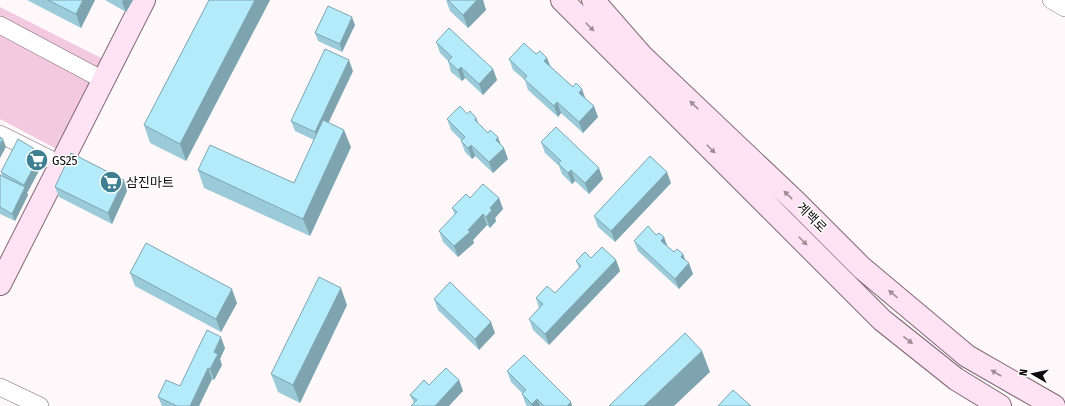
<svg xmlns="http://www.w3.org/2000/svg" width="1065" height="406" viewBox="0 0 1065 406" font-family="'Fira Sans Condensed','Noto Sans KR',sans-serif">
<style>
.green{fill:#f2c9df}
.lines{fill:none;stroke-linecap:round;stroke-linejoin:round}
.street-casing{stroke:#7e6974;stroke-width:18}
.secondary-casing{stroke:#7e6974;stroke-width:24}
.street{stroke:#fff;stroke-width:17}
.secondary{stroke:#ffe2f3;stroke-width:22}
.wall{fill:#9bcad8}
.shaded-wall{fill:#7ea4b0}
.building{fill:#b4ebfb;stroke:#7ea4b0}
.oneway{fill:#a08c97}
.labels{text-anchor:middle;stroke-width:3;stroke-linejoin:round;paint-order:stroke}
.poi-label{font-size:13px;fill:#110a0e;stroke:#fff;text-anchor:start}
.street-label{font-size:13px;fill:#110a0e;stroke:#fff}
</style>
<rect width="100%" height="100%" fill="#fef8fb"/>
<path class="green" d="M 0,7 L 113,64 L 66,154 L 0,119 Z"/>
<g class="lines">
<g class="street-casing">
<path id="street" d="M 1051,0 L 1065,8
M 0,25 L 103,80
M 0,134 L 60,164
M 0,387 L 40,406"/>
</g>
<g class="secondary-casing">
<path id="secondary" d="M 562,0 L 882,320 L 956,379 L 1000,406
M 593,0 L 642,56 L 797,203 L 862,268 L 967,356 L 1054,406
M 0,284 L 144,0"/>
</g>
<use href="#street" class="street"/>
<use href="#secondary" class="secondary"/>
</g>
<path class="wall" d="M 27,0 L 95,0 L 81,28 Z
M 105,0 L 133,0 L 126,12 Z
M 209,0 L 270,0 L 186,161 L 150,143 L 144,125 Z
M 446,0 L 483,0 L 486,10 L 468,28 L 450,11 Z
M 355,25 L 342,52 L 318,41 L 315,33 Z
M 436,42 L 493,69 L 497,80 L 483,95 L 465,78 L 462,81 L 451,72 L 448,61 L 440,53 Z
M 547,58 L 551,67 L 586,99 L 598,117 L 583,133 L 561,113 L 558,117 L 528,90 L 525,80 L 513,70 L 509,59 Z
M 353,71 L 328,122 L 351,147 L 310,236 L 204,188 L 198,170 L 294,183 L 314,140 L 295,131 L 291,121 Z
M 467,114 L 476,118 L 479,124 L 500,144 L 508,159 L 493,173 L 475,156 L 472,159 L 465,152 L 461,141 L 461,140 L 451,130 L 447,119 Z
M 541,142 L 603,179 L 589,194 L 575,181 L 572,184 L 562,174 L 559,166 L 545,153 Z
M 38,159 L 41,167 L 27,193 L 28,195 L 15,221 L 0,214 L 0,175 L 2,176 L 1,172 Z
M 671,183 L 615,242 L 598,227 L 594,216 Z
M 55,187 L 127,191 L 112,224 L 59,197 Z
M 470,198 L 499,198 L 503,209 L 495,218 L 496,221 L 490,228 L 487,225 L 473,240 L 474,243 L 458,257 L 443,242 L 439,231 L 455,215 L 452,208 Z
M 656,235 L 664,237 L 667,246 L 674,252 L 683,254 L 685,260 L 693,274 L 679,289 L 638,251 L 634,241 Z
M 591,258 L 616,260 L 620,271 L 549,345 L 533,330 L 529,319 L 539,308 L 536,298 L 555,293 L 579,268 L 576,261 Z
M 130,273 L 237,303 L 221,332 L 135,286 Z
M 434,299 L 495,333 L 479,350 L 438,310 Z
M 347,305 L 300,403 L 278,392 L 271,374 Z
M 225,348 L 220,359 L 222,365 L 214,380 L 212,379 L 199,406 L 162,406 L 158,397 L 180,386 Z
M 507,371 L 572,406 L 527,406 L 526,405 L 522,394 L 522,393 L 511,382 Z
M 459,380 L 463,391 L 414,403 L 410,395 L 429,385 Z"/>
<path class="shaded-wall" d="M 83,0 L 95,0 L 81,28 L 76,14 Z
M 123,0 L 133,0 L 126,12 L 122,2 Z
M 255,0 L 270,0 L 186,161 L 180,144 Z
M 477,0 L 483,0 L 486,10 L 468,28 L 463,15 Z
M 352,17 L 355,25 L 342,52 L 340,44 Z
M 547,58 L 551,69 L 544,61 Z
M 349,60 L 353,71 L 319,143 L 315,132 Z
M 461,67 L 465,78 L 462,81 L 458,70 Z
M 493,69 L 497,80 L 483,95 L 479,84 Z
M 582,89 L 586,100 L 579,93 Z
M 557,102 L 561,113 L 558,117 L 554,106 Z
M 594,106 L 598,117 L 583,133 L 579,122 Z
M 476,118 L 480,129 L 475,120 Z
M 344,130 L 351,147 L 310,236 L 303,219 Z
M 498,137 L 502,148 L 496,140 Z
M 3,139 L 6,147 L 0,158 L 0,145 Z
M 471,145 L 475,156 L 472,159 L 468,148 Z
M 504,148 L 508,159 L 493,173 L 489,162 Z
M 38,159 L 41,167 L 27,193 L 28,195 L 15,221 L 12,214 L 25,188 L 24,185 Z
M 599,168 L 603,179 L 589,194 L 585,183 Z
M 571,170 L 575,181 L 572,184 L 568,173 Z
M 667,172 L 671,183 L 615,242 L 611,231 Z
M 124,180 L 127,191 L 112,224 L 108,213 Z
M 499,198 L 503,209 L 495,218 L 496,221 L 490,228 L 486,217 L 490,208 Z
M 483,214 L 487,225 L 473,240 L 474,243 L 458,257 L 454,246 Z
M 664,237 L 668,248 L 661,241 Z
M 683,254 L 687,265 L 689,263 L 693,274 L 679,289 L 675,279 L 681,257 Z
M 616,260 L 620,271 L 549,345 L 545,334 Z
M 341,288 L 347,305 L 300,403 L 293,385 Z
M 232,289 L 237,303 L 221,332 L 216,319 Z
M 491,322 L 495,333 L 479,350 L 475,339 Z
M 221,337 L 225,348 L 220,359 L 222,365 L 214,380 L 210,369 L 214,352 Z
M 702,351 L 710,372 L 674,406 L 644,406 Z
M 208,368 L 212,379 L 199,406 L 190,406 Z
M 459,380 L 463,391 L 449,406 L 435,406 Z
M 537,399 L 540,406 L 532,406 L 532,404 Z
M 571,402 L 572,406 L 567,406 Z"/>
<path class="building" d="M 48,0 L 83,0 L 76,14 Z
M 209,0 L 255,0 L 180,144 L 144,125 Z
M 448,0 L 477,0 L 463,15 Z
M 328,6 L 352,17 L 340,44 L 315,33 Z
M 449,28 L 493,69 L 479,84 L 461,67 L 458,70 L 448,61 L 452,57 L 436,42 Z
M 524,43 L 536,54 L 540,51 L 547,58 L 544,61 L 573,87 L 576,83 L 582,89 L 579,93 L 594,106 L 579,122 L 557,102 L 554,106 L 524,79 L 527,76 L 509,59 Z
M 325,49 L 349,60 L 315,132 L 291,121 Z
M 460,106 L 467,114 L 470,111 L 476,118 L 475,120 L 488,133 L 490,130 L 498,137 L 496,140 L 504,148 L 489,162 L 471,145 L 468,148 L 461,141 L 465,137 L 447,119 Z
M 323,120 L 344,130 L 303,219 L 198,170 L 210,145 L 294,183 Z
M 556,127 L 599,168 L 585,183 L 571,170 L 568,173 L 558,163 L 561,161 L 541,142 Z
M 0,137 L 3,139 L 0,145 Z
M 18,139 L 33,148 L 38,159 L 24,185 L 1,172 Z
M 71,153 L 124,180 L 108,213 L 55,187 Z
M 650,156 L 667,172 L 611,231 L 594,216 Z
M 0,175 L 25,187 L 12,214 L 0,207 Z
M 483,184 L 499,198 L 490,208 L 492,210 L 486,217 L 483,214 L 468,230 L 470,232 L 454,246 L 439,231 L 457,212 L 452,208 L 466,194 L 470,198 Z
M 648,226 L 656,235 L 659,233 L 664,237 L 661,241 L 674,252 L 677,249 L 683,254 L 681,257 L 689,263 L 675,279 L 634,241 Z
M 146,243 L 232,289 L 216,319 L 130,273 Z
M 602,247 L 616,260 L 545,334 L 529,319 L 543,304 L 536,298 L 547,286 L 555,293 L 581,266 L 576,261 L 585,252 L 591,258 Z
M 319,277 L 341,288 L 293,385 L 271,374 Z
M 450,282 L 491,322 L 475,339 L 434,299 Z
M 207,330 L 221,337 L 214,352 L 218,354 L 210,369 L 208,368 L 190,406 L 177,406 L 158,397 L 166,380 L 180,386 Z
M 685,333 L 702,351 L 644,406 L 609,406 Z
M 524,355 L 571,402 L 567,406 L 544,406 L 537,399 L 532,404 L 522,394 L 526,390 L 507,371 Z
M 446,368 L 459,380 L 435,406 L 411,406 L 417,400 L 410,395 L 424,380 L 429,385 Z
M 733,390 L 751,406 L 718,406 Z"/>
<defs><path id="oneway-solid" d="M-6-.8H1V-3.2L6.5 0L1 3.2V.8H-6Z"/></defs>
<g class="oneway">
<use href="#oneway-solid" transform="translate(590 27) rotate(45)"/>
<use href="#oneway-solid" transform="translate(694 105) rotate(-136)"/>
<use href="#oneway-solid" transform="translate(711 149) rotate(45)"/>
<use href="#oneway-solid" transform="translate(788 195) rotate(-136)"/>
<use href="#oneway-solid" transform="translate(803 241) rotate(45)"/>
<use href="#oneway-solid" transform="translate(893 294) rotate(-140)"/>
<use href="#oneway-solid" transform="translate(908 340) rotate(38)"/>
<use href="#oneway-solid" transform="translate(996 373) rotate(-150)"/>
</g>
<defs>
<g id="supermarket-disc" transform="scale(1.15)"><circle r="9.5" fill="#3e8091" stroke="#fff"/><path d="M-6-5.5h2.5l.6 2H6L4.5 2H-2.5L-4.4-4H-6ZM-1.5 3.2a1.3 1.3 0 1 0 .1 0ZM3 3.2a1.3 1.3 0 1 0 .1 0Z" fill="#fff"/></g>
</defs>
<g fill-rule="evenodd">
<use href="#supermarket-disc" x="37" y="160"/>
<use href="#supermarket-disc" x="111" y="182"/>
</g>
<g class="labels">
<g class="poi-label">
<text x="52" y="165">GS25</text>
<text x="126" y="187">삼진마트</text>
</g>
<g class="street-label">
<text transform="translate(812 217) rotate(45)" y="5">계백로</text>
</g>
</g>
<g transform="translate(1033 374) rotate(279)" stroke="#ffffff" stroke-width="3" paint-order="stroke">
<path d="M0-3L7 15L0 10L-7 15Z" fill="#110a0e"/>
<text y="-6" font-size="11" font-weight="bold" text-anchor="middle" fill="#110a0e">N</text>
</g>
</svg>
